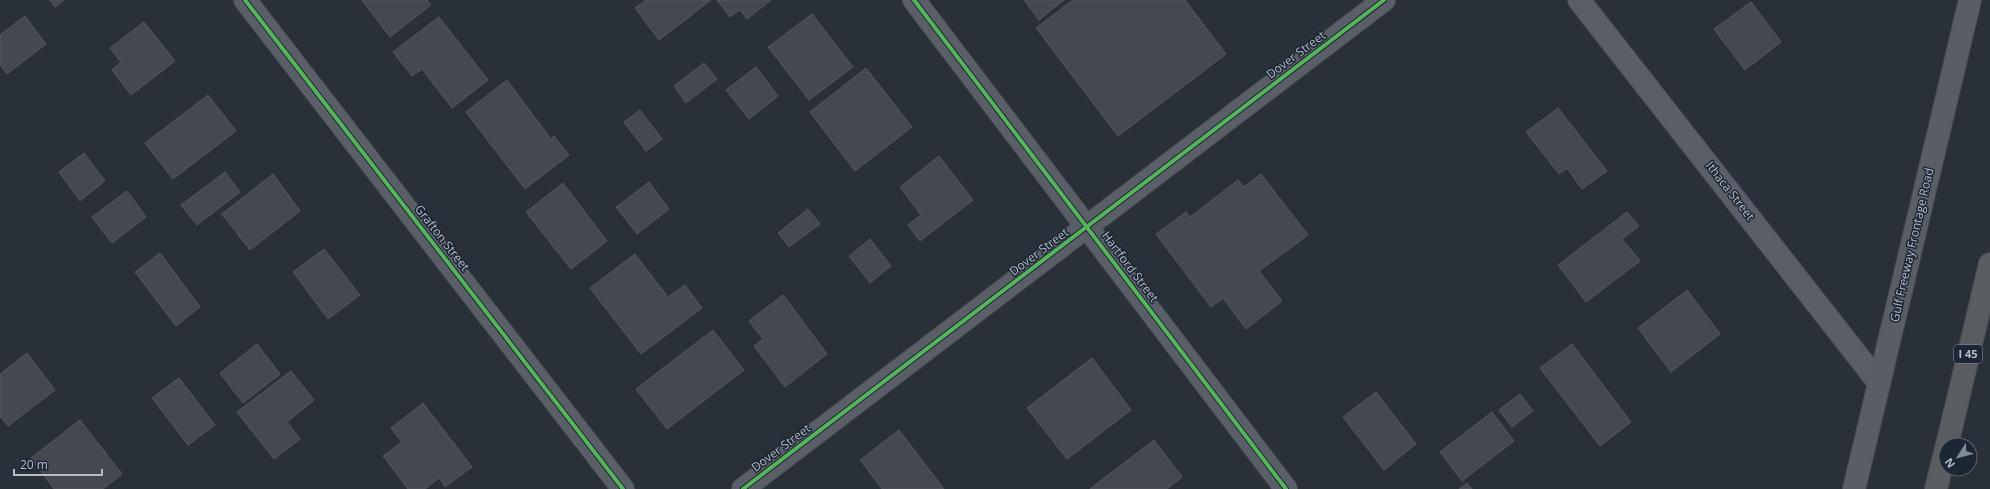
<svg xmlns="http://www.w3.org/2000/svg" width="1990" height="489" viewBox="0 0 1990 489" font-family="'Open Sans',sans-serif">
<style>
.building{fill:#444950;stroke:#52575f}
.lines{fill:none;stroke-linecap:round;stroke-linejoin:round}
.minor-casing{stroke:#484c53;stroke-width:24}
.secondary-casing{stroke:#484c53;stroke-width:24}
.motorway-casing{stroke:#474c53;stroke-width:24}
.minor{stroke:#5a5e66;stroke-width:22}
.secondary{stroke:#595d64;stroke-width:22}
.motorway{stroke:#5a5d60;stroke-width:22}
.cycleway-casing{stroke:#1d2633;stroke-width:6}
.cycleway{stroke:#56b35d;stroke-width:4}
.labels{text-anchor:middle;stroke-width:3;stroke-linejoin:round;paint-order:stroke}
.shield{fill:#1d2633;stroke:#878f9c;stroke-width:1}
.shield-label{font-size:11px;font-weight:bold;fill:#b4bcc9}
.street-label{font-size:12px;fill:#b4bcc9;stroke:#1d2633}
</style>
<rect width="100%" height="100%" fill="#2a3038"/>
<path class="building" d="M 50,0 L 64,0 L 55,7 Z
M 362,0 L 427,0 L 431,5 L 390,37 Z
M 646,0 L 711,0 L 659,40 L 635,8 Z
M 717,0 L 771,0 L 747,19 L 740,10 L 730,17 Z
M 1024,0 L 1064,0 L 1039,20 Z
M 1073,0 L 1185,0 L 1226,54 L 1118,136 L 1036,28 Z
M 1751,2 L 1781,42 L 1745,70 L 1714,29 Z
M 812,14 L 853,67 L 809,100 L 768,47 Z
M 25,16 L 46,44 L 7,74 L 0,65 L 0,35 Z
M 439,17 L 488,80 L 452,108 L 422,69 L 412,76 L 393,52 Z
M 144,22 L 175,61 L 131,95 L 112,70 L 121,62 L 110,48 Z
M 704,63 L 717,79 L 686,103 L 674,86 Z
M 756,67 L 778,96 L 749,119 L 726,90 Z
M 866,68 L 912,127 L 855,171 L 810,112 Z
M 507,80 L 551,139 L 554,136 L 569,155 L 525,189 L 466,112 Z
M 208,95 L 236,131 L 173,179 L 145,143 Z
M 1558,108 L 1607,171 L 1582,189 L 1567,168 L 1559,174 L 1526,132 Z
M 640,110 L 662,139 L 646,151 L 624,122 Z
M 84,153 L 105,181 L 80,201 L 59,172 Z
M 939,156 L 973,200 L 920,241 L 908,225 L 921,215 L 900,187 Z
M 225,172 L 240,192 L 197,225 L 181,205 Z
M 273,174 L 300,211 L 250,250 L 222,214 Z
M 1261,174 L 1308,235 L 1259,271 L 1282,301 L 1246,329 L 1223,298 L 1211,307 L 1156,234 L 1186,212 L 1190,217 L 1238,180 L 1244,187 Z
M 649,182 L 669,209 L 637,234 L 616,207 Z
M 563,183 L 607,241 L 571,269 L 526,212 Z
M 127,191 L 146,217 L 112,243 L 92,217 Z
M 808,209 L 820,224 L 789,247 L 778,233 Z
M 1627,212 L 1639,226 L 1622,239 L 1640,261 L 1586,302 L 1558,265 Z
M 870,239 L 891,266 L 870,283 L 849,256 Z
M 324,249 L 360,295 L 328,319 L 293,272 Z
M 160,253 L 200,307 L 176,326 L 135,272 Z
M 635,254 L 668,297 L 685,285 L 702,308 L 641,354 L 590,288 Z
M 1687,290 L 1720,334 L 1671,372 L 1638,328 Z
M 783,295 L 827,354 L 785,387 L 754,346 L 763,339 L 749,321 Z
M 713,330 L 744,370 L 667,429 L 636,389 Z
M 257,344 L 280,374 L 243,403 L 220,373 Z
M 1572,344 L 1631,422 L 1600,446 L 1540,368 Z
M 27,353 L 55,390 L 8,426 L 0,416 L 0,374 Z
M 1092,358 L 1131,410 L 1067,459 L 1027,408 Z
M 291,371 L 314,400 L 287,422 L 300,439 L 274,459 L 237,412 Z
M 179,378 L 215,425 L 188,445 L 152,398 Z
M 1376,392 L 1416,444 L 1384,470 L 1343,417 Z
M 1520,394 L 1533,411 L 1512,427 L 1499,410 Z
M 423,403 L 472,467 L 445,487 L 439,478 L 425,489 L 408,489 L 383,456 L 402,442 L 391,428 Z
M 1492,412 L 1514,441 L 1462,481 L 1440,452 Z
M 80,420 L 122,474 L 103,489 L 54,489 L 31,458 Z
M 899,430 L 944,489 L 882,489 L 860,460 Z
M 1154,440 L 1182,477 L 1167,489 L 1090,489 Z
M 1467,483 L 1472,489 L 1459,489 Z"/>
<g class="lines">
<g class="minor-casing">
<path id="minor" d="M 245,0 L 623,489
M 914,0 L 1286,489
M 1579,0 L 1879,383
M 743,489 L 1384,0"/>
</g>
<g class="secondary-casing">
<path id="secondary" d="M 1854,489 L 1970,0"/>
</g>
<g class="motorway-casing">
<path id="motorway" d="M 1947,445 L 1990,264
M 1936,489 L 1946,448"/>
</g>
<use href="#minor" class="minor"/>
<use href="#secondary" class="secondary"/>
<use href="#motorway" class="motorway"/>
<g class="cycleway-casing">
<path id="cycleway" d="M 245,0 L 623,489
M 914,0 L 1286,489
M 743,489 L 1384,0"/>
</g>
<use href="#cycleway" class="cycleway"/>
</g>
<g class="labels">
<rect class="shield" x="1954" y="345" width="28" height="18" rx="3"/>
<g class="shield-label">
<text x="1968" y="358">I 45</text>
</g>
<g class="street-label">
<text transform="translate(1296 55) rotate(-37)" y="4">Dover Street</text>
<text transform="translate(1730 191) rotate(52)" y="4">Ithaca Street</text>
<text transform="translate(442 238) rotate(52)" y="4">Grafton Street</text>
<text transform="translate(1912 245) rotate(-77)" y="4">Gulf Freeway Frontage Road</text>
<text transform="translate(1039 252) rotate(-37)" y="4">Dover Street</text>
<text transform="translate(1130 267) rotate(53)" y="4">Hartford Street</text>
<text transform="translate(781 448) rotate(-37)" y="4">Dover Street</text>
</g>
</g>
<g transform="translate(1958 457) rotate(234)"><circle r="19" fill="#1d2633" stroke="#59626f"/>
<path d="M0-3L7 15L0 10L-7 15Z" fill="#848b96"/>
<text y="-6" font-size="11" font-weight="bold" text-anchor="middle" fill="#b4bcc9">N</text>
</g>
<path d="M14 469v6h88v-6" fill="none" stroke="#b4bcc9" stroke-width="2"/>
<text x="20" y="469" font-size="12" fill="#b4bcc9" stroke="#1d2633" stroke-width="3" paint-order="stroke">20 m</text>
</svg>
